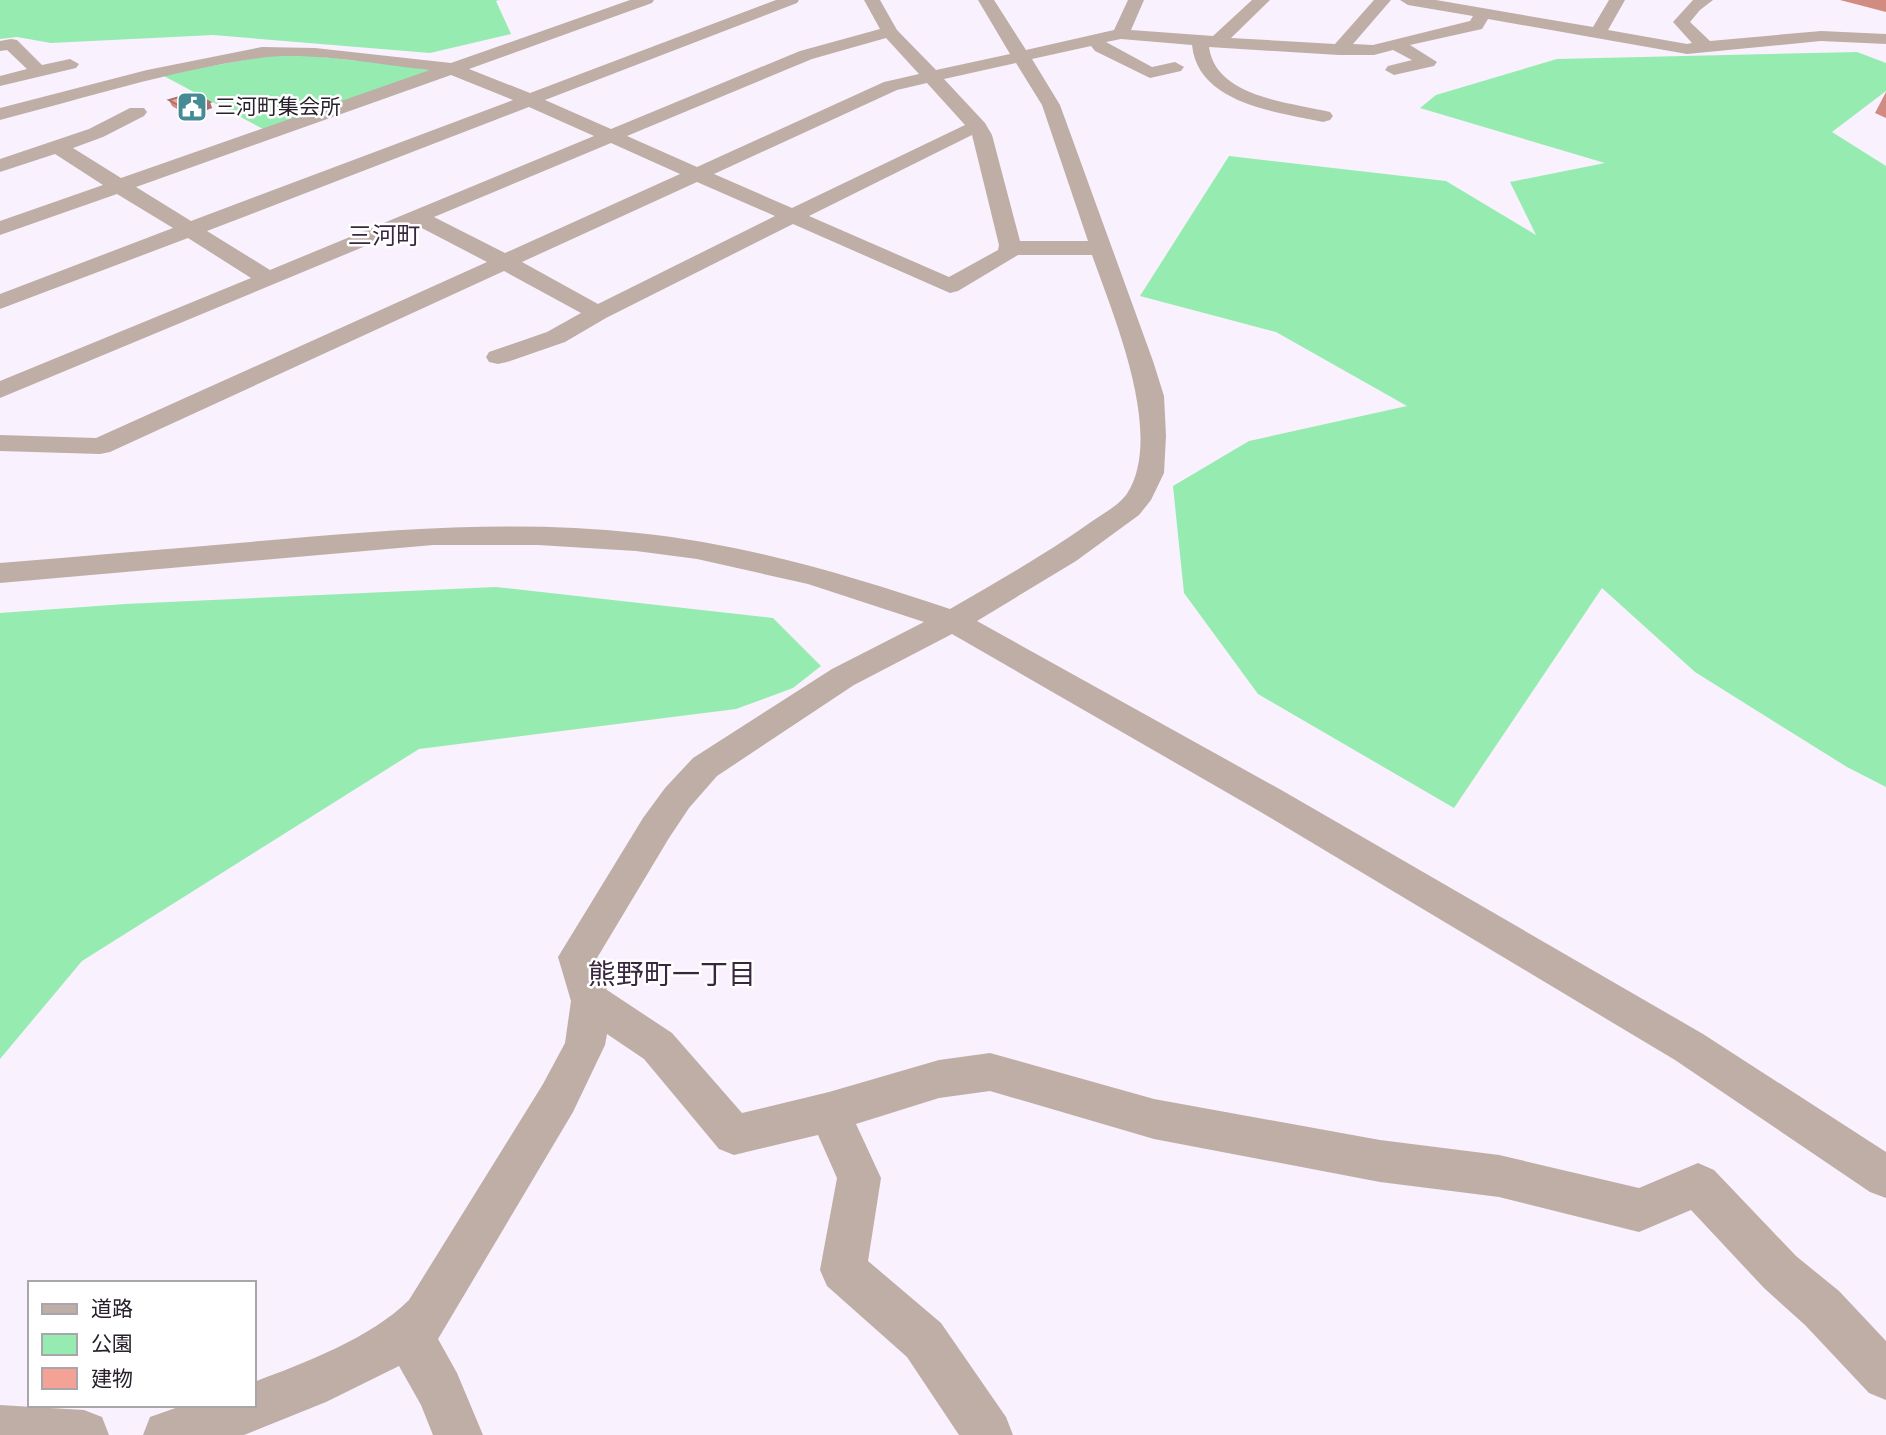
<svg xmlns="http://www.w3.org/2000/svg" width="1886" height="1435" viewBox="0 0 1886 1435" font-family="'Alegreya Sans','Noto Sans JP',sans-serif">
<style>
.green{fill:#96ebb1}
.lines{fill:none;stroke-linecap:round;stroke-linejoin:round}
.minor{fill:#beaea6;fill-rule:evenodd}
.wall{fill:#d18b80}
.shaded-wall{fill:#aa7168}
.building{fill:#f3a295;stroke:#aa7168;stroke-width:2}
.labels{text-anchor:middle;stroke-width:5;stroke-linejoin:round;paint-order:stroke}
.far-poi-label{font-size:21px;fill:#28202c;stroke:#fff;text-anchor:start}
.far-quarter-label{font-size:24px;fill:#37273f;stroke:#fff}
.neighbourhood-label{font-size:28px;fill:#37273f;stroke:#fff}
</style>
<rect width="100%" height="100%" fill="#f9f1fd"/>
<path class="green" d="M 0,0 L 499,0 L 496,1 L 511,34 L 430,53 L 213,35 L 51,43 L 17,37 L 0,39 Z
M 1857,52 L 1886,63 L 1886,91 L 1832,132 L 1886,166 L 1886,787 L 1847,767 L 1695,672 L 1602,588 L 1454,808 L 1258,694 L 1184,593 L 1173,486 L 1249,441 L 1407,406 L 1276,332 L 1140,296 L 1229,156 L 1446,181 L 1536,235 L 1510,182 L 1605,163 L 1420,108 L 1436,95 L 1557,59 Z
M 284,53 L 437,69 L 265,130 L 162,75 Z
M 496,587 L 773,618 L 821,666 L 793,688 L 736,709 L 419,749 L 82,961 L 0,1059 L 0,613 L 125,604 Z"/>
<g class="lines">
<path class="minor" d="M 630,0 L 654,0 L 652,3 L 469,69 L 530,93 L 776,0 L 799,0 L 797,3 L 545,100 L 611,129 L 800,51 L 880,29 L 864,0 L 880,0 L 897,30 L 936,70 L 1010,54 L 978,0 L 994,0 L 1026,50 L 1114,30 L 1128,0 L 1144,0 L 1131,30 L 1213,36 L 1252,0 L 1270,0 L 1231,38 L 1335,44 L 1374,0 L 1391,0 L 1353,44 L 1373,45 L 1470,21 L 1473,16 L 1408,5 L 1400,0 L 1436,0 L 1593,27 L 1609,0 L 1625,0 L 1608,30 L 1687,44 L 1692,43 L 1673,22 L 1693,0 L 1713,0 L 1700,10 L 1690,22 L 1710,41 L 1821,31 L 1886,34 L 1886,44 L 1821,41 L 1687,54 L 1488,19 L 1482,29 L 1410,45 L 1437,62 L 1434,66 L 1394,75 L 1385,70 L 1388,66 L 1412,60 L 1393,50 L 1374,55 L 1339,55 L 1209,47 C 1216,98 1290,102 1330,112 L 1333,116 L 1330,120 L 1323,122 C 1277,112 1198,104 1192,45 L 1121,39 L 1106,42 L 1152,67 L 1175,62 L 1184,67 L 1181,71 L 1150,78 L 1095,51 L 1091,46 L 1032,59 L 1060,105 L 1153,361 L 1164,396 L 1166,436 L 1164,473 L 1151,500 L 1139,515 L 1076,561 L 977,621 L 1283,791 L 1703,1034 L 1886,1152 L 1886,1198 L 1870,1192 L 1675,1060 L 1259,811 L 952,634 L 854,685 L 717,776 L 689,808 L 669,838 L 597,958 L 607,990 L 672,1033 L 742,1113 L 829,1092 L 939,1060 L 990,1053 L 1154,1099 L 1380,1140 L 1499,1155 L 1639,1188 L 1698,1163 L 1714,1170 L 1796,1256 L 1839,1291 L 1886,1341 L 1886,1400 L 1869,1393 L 1805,1325 L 1764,1288 L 1691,1210 L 1639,1232 L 1499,1197 L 1380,1182 L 1154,1139 L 990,1091 L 939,1098 L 856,1124 L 881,1178 L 868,1261 L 941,1323 L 1006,1417 L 1013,1435 L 959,1435 L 907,1357 L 827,1286 L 820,1270 L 837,1178 L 818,1135 L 734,1155 L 719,1149 L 644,1059 L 607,1034 L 605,1045 L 573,1112 L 438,1339 L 457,1373 L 483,1435 L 433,1435 L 421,1405 L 399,1366 L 326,1402 L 244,1435 L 143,1435 L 150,1417 L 184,1405 L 254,1405 L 254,1382 C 304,1363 371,1338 409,1300 L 543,1084 L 565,1043 L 571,1001 L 558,957 L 643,818 L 665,788 L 693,758 L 832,669 L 924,622 L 808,584 L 697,559 L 636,551 L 538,545 L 433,545 L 0,583 L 0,563 C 95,555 190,547 284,539 C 402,529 519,520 638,533 C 745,544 848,575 950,609 C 998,581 1046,554 1091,522 C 1104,513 1120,505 1128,492 C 1164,433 1113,315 1092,255 L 1018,255 L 958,291 L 950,293 L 793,224 L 606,318 L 565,342 L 507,362 L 498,364 L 489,362 L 486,357 L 489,352 L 547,332 L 581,313 L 504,271 L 110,452 L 100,454 L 0,451 L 0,435 L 96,438 L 487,262 L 416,225 L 0,398 L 0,381 L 251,278 L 188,238 L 0,309 L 0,294 L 173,228 L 117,194 L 0,235 L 0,221 L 103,185 L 55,154 L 0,172 L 0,159 L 89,129 L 130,108 L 144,108 L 147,112 L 144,116 L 103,137 L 73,148 L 121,178 L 430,70 C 379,65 310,51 260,58 C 172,70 86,98 0,120 L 0,108 L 147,70 L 262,47 L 315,48 L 451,63 ZM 886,38 L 919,74 L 884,82 L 697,167 L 627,136 L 812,59 ZM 1016,63 L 1042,105 L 1088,241 L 1020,241 L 992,135 L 985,123 L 944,79 ZM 451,75 L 513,100 L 191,221 L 136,187 ZM 927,83 L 965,125 L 792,208 L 714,174 L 897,90 ZM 529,107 L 594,136 L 270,270 L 207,231 ZM 972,135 L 999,245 L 998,250 L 949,277 L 809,216 ZM 611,143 L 680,174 L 505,253 L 434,217 ZM 697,182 L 775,216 L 598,304 L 522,262 Z
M 11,39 L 17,40 L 42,65 L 70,59 L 79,64 L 76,68 L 0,86 L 0,76 L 27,69 L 7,50 L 0,51 L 0,41 Z
M 0,1405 L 84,1410 L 102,1417 L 109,1435 L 0,1435 Z"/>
</g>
<path class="wall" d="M 1840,0 L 1886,0 L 1886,12 Z
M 1886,92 L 1886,118 L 1875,113 Z
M 169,100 L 212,108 L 189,116 L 172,106 Z"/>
<path class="shaded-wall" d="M 210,102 L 212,108 L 189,116 L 187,110 Z"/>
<path class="building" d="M 193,93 L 210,102 L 187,110 L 169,100 Z"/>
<defs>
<g id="civic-square" transform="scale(1.575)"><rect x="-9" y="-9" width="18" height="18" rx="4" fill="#458b96" stroke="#fff"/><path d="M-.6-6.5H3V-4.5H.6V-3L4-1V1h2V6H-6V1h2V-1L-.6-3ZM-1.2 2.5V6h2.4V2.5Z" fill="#fff"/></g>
</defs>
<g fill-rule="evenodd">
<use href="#civic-square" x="192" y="107"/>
</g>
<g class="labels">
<g class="far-poi-label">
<text x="215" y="114">三河町集会所</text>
</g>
<g class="far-quarter-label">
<text x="384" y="244">三河町</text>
</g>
<g class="neighbourhood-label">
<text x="672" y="984">熊野町一丁目</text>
</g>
</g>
<rect x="28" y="1281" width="228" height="126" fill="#ffffff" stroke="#a9a6ab" stroke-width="2"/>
<rect x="42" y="1304" width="35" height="10" fill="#beaea6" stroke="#a9a6ab" stroke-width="2"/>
<text x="91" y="1316" font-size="21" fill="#28202c">道路</text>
<rect x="42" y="1334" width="35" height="21" fill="#96ebb1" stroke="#a9a6ab" stroke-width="2"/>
<text x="91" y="1351" font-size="21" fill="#28202c">公園</text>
<rect x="42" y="1368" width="35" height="21" fill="#f3a295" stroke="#a9a6ab" stroke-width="2"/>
<text x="91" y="1386" font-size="21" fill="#28202c">建物</text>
</svg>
